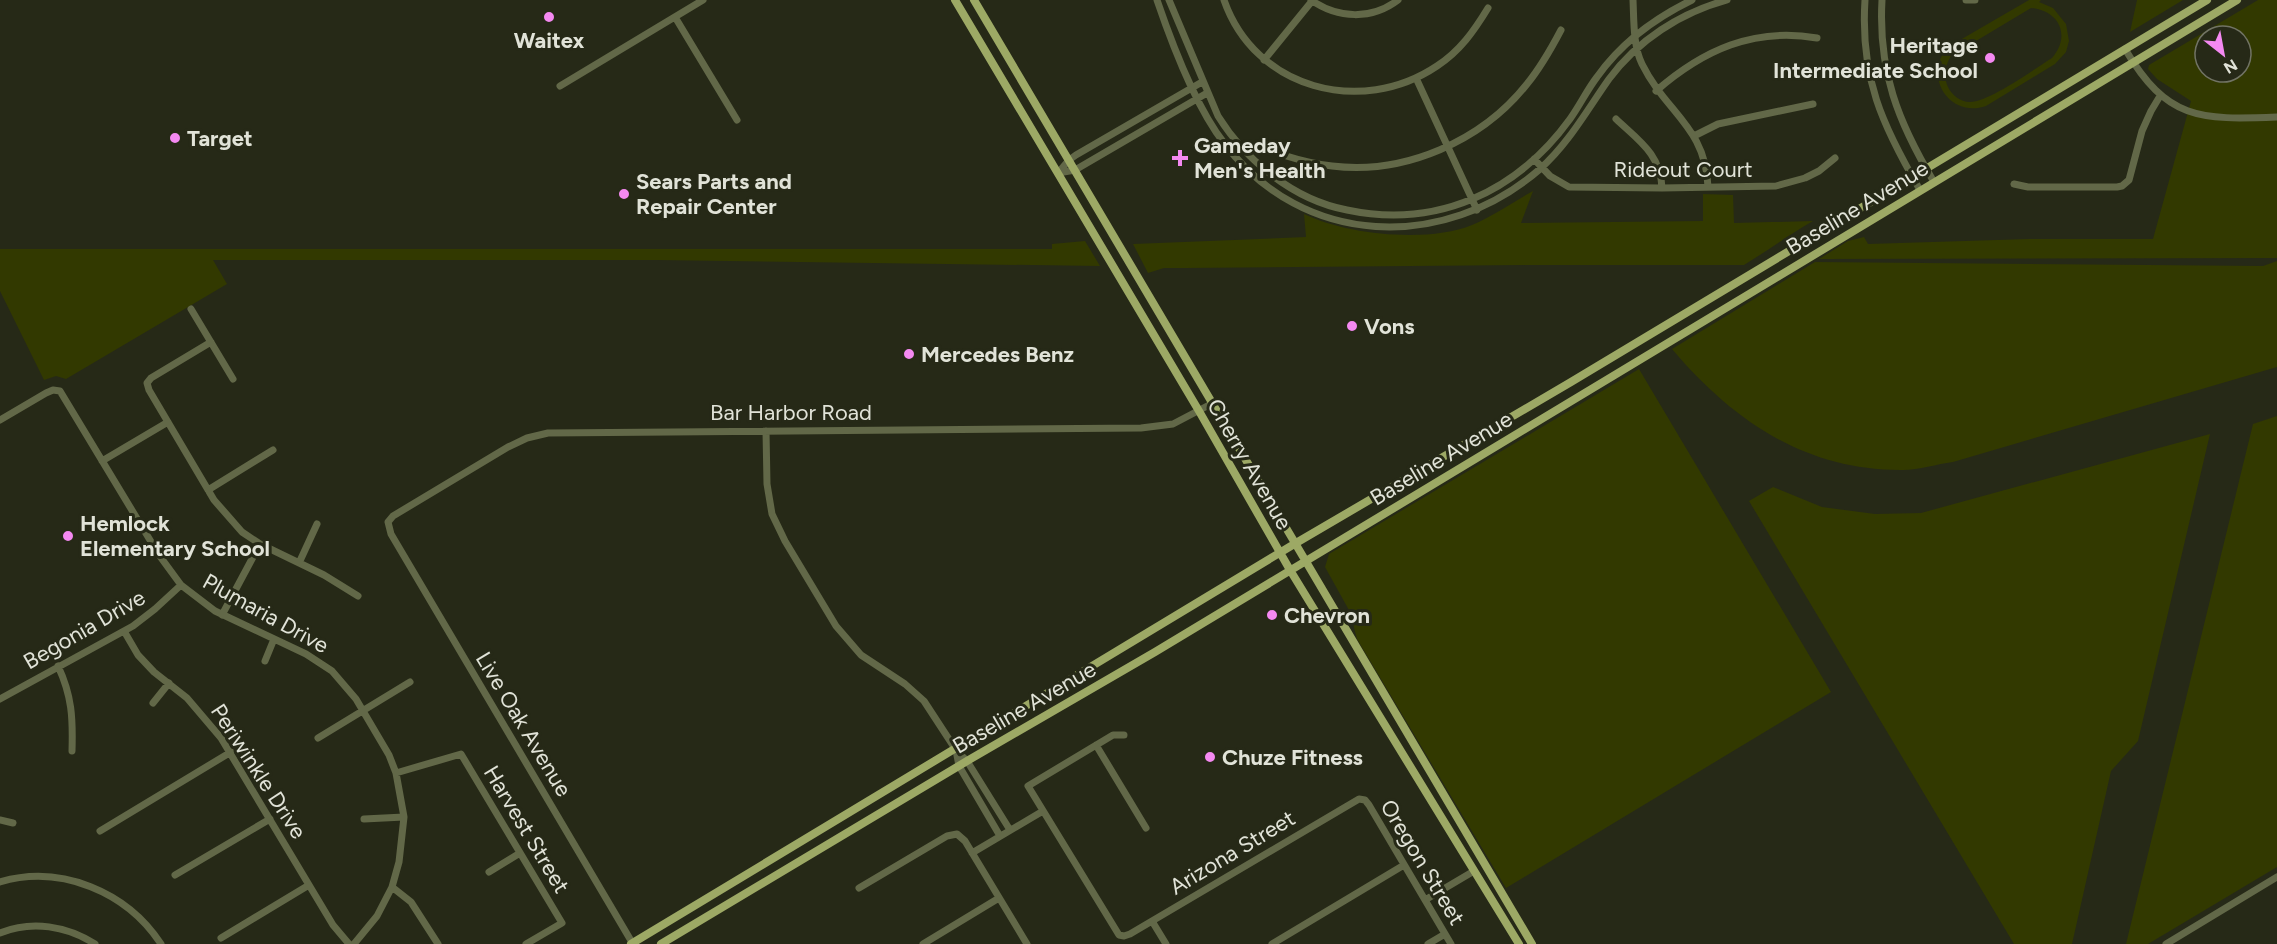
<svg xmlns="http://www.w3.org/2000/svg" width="2277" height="944" viewBox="0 0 2277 944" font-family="Figtree,sans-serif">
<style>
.green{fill:#323900;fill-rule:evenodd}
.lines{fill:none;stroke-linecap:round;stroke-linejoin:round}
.minor{stroke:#626848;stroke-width:7}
.major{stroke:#9da965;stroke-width:8}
.poi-dot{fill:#f489f1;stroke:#262917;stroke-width:2}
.labels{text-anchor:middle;stroke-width:6;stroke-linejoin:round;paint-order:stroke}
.poi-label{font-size:22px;font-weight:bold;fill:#e1e3d8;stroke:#262917;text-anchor:start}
.street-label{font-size:22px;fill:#e1e3d8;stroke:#262917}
</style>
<rect width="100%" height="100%" fill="#262917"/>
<path class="green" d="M 2029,0 L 2041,0 L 2039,2 L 2053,8 L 2066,24 L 2069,41 L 2066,52 L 2055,64 L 1986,106 C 1949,119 1922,75 1948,47 ZM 2031,8 C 2060,11 2071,36 2052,58 C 2034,69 1989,102 1970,102 C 1960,102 1952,95 1948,87 C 1943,76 1945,66 1951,56 Z
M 2137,0 L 2183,0 L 2130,32 Z
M 2258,0 L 2277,0 L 2277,258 L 1819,259 L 1848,241 L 1864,237 L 1868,244 L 2029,239 L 2153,239 L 2191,101 L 2157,79 L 2148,69 L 2149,65 ZM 2205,36 L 2241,36 L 2241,72 L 2205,72 Z
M 1533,191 L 1521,223 L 1703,221 L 1703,194 L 1733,195 L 1734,223 L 1813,221 C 1789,235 1767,251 1744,265 L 1528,265 L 1184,268 L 1164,268 L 1148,273 L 1133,244 L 1306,237 L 1304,214 C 1347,235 1428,243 1472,225 C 1493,216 1513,202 1533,191 Z
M 1085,241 L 1100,266 L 656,260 L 213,260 L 227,284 L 66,379 L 56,376 L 44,380 L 0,291 L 0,249 L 1052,249 L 1052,244 Z
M 2277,261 L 2277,367 L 1953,462 C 1937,464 1919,470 1903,470 C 1806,471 1733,421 1672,349 L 1815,262 L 2263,266 Z
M 1639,369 L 1831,692 L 1506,888 L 1357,639 L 1350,612 L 1325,567 L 1329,554 Z
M 2277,416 L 2277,867 L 2148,944 L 2126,944 L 2253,424 Z
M 2210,434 L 2138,741 L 2111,771 L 2072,944 L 2014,944 L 1749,501 L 1773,487 L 1822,507 L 1875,514 L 1921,513 Z"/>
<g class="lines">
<path class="minor" d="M 1157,0 C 1172,44 1196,107 1224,143 C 1303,248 1444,252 1540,169 C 1569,143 1587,110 1609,79 C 1638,40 1680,13 1727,0
M 1169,0 L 1218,116 C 1246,161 1294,200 1347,210 C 1437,229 1517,192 1570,119 C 1580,105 1587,90 1597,77 C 1621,43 1655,18 1692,0
M 1224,0 C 1255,89 1361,117 1437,66 C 1460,51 1474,31 1488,8
M 1311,0 C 1338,19 1372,20 1398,0
M 1633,0 C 1634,20 1633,46 1642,64 C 1666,113 1706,127 1708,187
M 1865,0 C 1860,77 1882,125 1920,190
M 1882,0 C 1878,71 1898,122 1934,182
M 1966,0 L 1975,0
M 675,17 L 737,120
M 2125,49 C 2167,120 2199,120 2277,117
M 1264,60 L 1312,1
M 1416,78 L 1477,210
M 560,86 L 703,0
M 1656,91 C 1703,50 1754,27 1817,38
M 1616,119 C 1638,140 1661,154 1662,188
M 1694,136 L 1718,124 L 1813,104
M 1283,155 C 1299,160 1315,164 1332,166 C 1405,175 1482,141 1527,84 C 1541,67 1551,49 1561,30
M 1534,159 L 1550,176 L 1569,187 L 1662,188 L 1776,186 L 1805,178 L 1819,171 L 1835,158
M 1058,173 L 1069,160 L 1076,155 L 1202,82
M 1058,173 L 1075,170 L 1207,93
M 2014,184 L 2028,187 L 2117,187 L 2122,186 L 2129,180 L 2142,131 L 2151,111 L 2160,96
M 191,309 L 233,379
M 211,342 L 151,378 L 147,383 L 149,390 L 214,500 L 242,532 L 260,544 L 324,575 L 358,596
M 0,420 L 46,393 L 53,390 L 60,391 L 159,555 L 181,585 L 215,611 L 306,654 L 332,671 L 356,699 L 389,755 L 396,773 L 404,817 L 399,862 L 392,887 L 377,916 L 354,944
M 766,431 L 767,484 L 772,514 L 785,541 L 836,626 L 861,655 L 905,684 L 924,701 L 956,750 L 967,761 L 1010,830
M 102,461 L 168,422
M 208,490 L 273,450
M 299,563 L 317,524
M 222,615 L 260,544
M 124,631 L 138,655 L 154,672 L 187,698 L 221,738 L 333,925 L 349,944
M 265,661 L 274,639
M 58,666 C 72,696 73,718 72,751
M 0,699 L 133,626 L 155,609 L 181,585
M 153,703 L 169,683
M 1124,735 L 1113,735 L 1028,786 L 1119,935 L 1124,936 L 1130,934 L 1359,799 L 1365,800 L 1369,805 L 1451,944
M 318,738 L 410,682
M 1096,745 L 1146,828
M 956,750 L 959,766 L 1000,836
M 396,773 L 461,754 L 562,923 L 526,944
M 364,819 L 404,817
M 0,820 L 13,823
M 100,831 L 231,752
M 972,853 L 1043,811
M 489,872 L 520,853
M 175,875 L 270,819
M 0,882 C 61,864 127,892 161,944
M 392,887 L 411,902 L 438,944
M 859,888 L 947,836 L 957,834 L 965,841 L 1027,944
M 1425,900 L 1474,871
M 1152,921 L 1166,944
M 0,933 C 32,920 67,926 95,944
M 221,938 L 309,885
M 633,944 L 391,534 L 388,522 L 393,516 L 508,447 L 527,438 L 548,433 L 1141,428 L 1173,424 L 1213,403
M 923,944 L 999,898
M 1272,944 L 1404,865
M 1428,944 L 1445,934
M 2166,944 L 2277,877"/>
<path class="major" d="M 955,0 L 1199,411 L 1290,570 L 1519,944
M 974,0 L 1532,944
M 631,944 L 1296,543 L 1571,382 L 2207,0
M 661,944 L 967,761 L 1155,652 L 2237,0"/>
</g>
<g class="poi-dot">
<circle cx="549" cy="17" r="6"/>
<circle cx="1990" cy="58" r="6"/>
<circle cx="175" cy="138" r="6"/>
<path d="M1177 149h6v6h6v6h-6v6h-6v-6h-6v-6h6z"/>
<circle cx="624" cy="194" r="6"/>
<circle cx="1352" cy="326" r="6"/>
<circle cx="909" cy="354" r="6"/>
<circle cx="68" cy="536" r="6"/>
<circle cx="1272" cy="615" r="6"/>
<circle cx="1210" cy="757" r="6"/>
</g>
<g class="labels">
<g class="poi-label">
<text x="549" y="48" text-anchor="middle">Waitex</text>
<text x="1978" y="53" text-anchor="end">Heritage<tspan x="1978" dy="25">Intermediate School</tspan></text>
<text x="187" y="146">Target</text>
<text x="1194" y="153">Gameday<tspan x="1194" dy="25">Men's Health</tspan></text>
<text x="636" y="189">Sears Parts and<tspan x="636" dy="25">Repair Center</tspan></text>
<text x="1364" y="334">Vons</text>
<text x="921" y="362">Mercedes Benz</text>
<text x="80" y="531">Hemlock<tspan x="80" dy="25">Elementary School</tspan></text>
<text x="1284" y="623">Chevron</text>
<text x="1222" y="765">Chuze Fitness</text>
</g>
<g class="street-label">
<text x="1683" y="177">Rideout Court</text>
<text transform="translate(1857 207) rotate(-31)" y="8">Baseline Avenue</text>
<text x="791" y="420">Bar Harbor Road</text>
<text transform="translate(1441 458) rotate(-31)" y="8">Baseline Avenue</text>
<text transform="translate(1250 464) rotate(60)" y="8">Cherry Avenue</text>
<text transform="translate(266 613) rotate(29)" y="8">Plumaria Drive</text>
<text transform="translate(84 629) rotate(-30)" y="8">Begonia Drive</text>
<text transform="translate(1024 707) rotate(-30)" y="8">Baseline Avenue</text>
<text transform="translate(524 724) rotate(59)" y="8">Live Oak Avenue</text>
<text transform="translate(259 771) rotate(57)" y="8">Periwinkle Drive</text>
<text transform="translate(527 829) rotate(59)" y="8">Harvest Street</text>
<text transform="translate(1232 852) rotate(-31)" y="8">Arizona Street</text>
<text transform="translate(1423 862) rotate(59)" y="8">Oregon Street</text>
</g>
</g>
<g transform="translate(2223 54) rotate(149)"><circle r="28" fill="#262917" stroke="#717364" stroke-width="1.5"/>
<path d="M0-4.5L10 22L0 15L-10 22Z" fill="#f489f1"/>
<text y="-9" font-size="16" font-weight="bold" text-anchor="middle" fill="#e1e3d8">N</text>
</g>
</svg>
